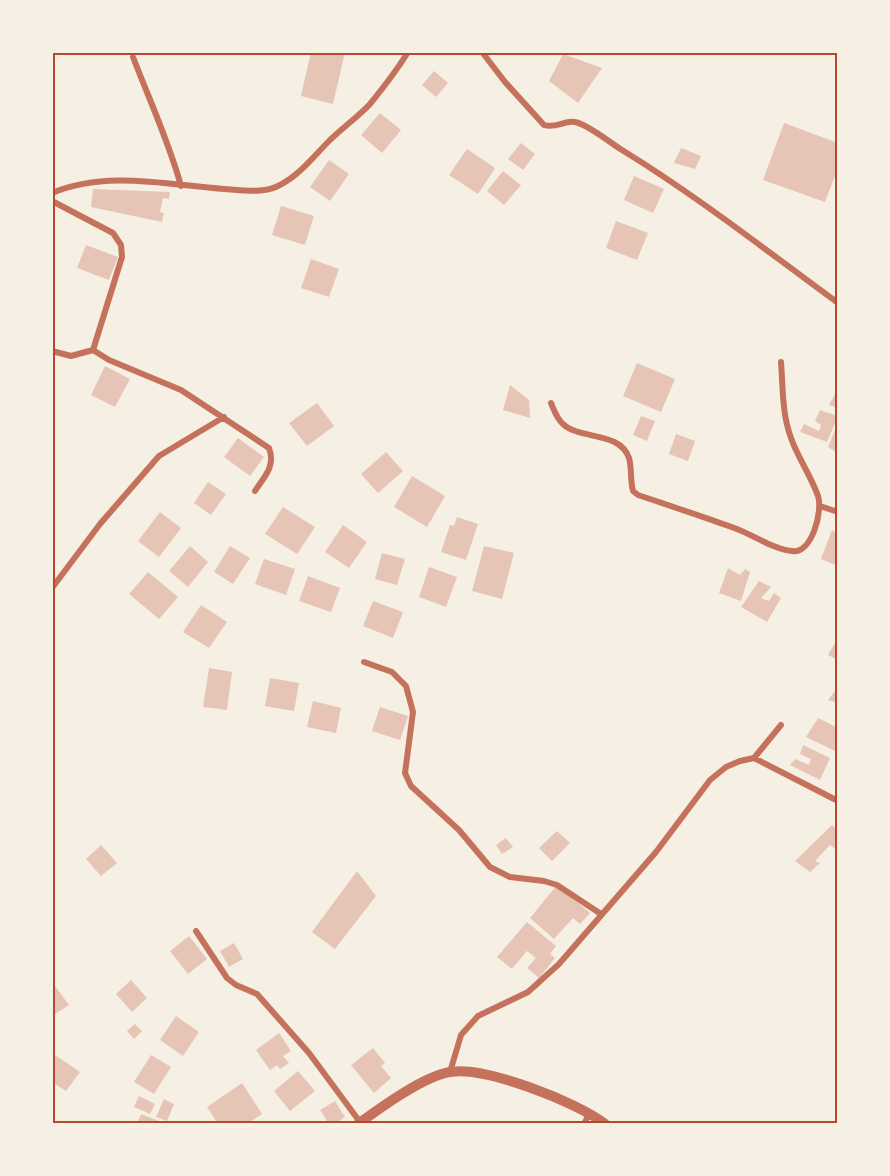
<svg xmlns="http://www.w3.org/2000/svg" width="890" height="1176" viewBox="0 0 890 1176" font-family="Raleway,sans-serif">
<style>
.building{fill:#e6c5b7}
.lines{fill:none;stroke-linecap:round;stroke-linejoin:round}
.minor{stroke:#c5725c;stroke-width:6}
.tertiary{stroke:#c5725c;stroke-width:10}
.neatline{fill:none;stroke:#b5482f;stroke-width:2}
</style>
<rect width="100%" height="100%" fill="#f6efe4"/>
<path class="building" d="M 311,52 L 345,52 L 333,104 L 301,96 Z
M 563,54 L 602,68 L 578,103 L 549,81 Z
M 434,71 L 448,83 L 436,97 L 422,85 Z
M 380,113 L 401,130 L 382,153 L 361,135 Z
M 784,123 L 838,143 L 838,168 L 825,202 L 763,180 Z
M 521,143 L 535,154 L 523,170 L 508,159 Z
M 681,148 L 701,156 L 695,169 L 674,163 Z
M 467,149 L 495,168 L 478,194 L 449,175 Z
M 329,160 L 349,174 L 330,201 L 310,187 Z
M 503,171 L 521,185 L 504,205 L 487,191 Z
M 634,176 L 664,189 L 653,213 L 624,200 Z
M 93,189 L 170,192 L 169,199 L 163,198 L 160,212 L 164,213 L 162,222 L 91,207 Z
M 281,206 L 314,216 L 305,245 L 272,235 Z
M 616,221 L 648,233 L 637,260 L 606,248 Z
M 86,245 L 118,257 L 109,280 L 77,268 Z
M 311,259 L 339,269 L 329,297 L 301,288 Z
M 637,363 L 675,379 L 661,412 L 623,396 Z
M 105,366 L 130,379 L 115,407 L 91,395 Z
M 510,385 L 529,400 L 530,418 L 503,410 Z
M 838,389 L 838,408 L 829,405 Z
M 317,403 L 334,426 L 307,446 L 289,423 Z
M 820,410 L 838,416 L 827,442 L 800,432 L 804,424 L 819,431 L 821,425 L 815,421 Z
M 641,416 L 655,421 L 647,441 L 633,435 Z
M 837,425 L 838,425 L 838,453 L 828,447 Z
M 676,434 L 695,441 L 688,461 L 669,454 Z
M 238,438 L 264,457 L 250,476 L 224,457 Z
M 386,452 L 403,471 L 378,493 L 361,474 Z
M 412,476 L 445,496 L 427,527 L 394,507 Z
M 208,482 L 226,494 L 211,515 L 194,503 Z
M 283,507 L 315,527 L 297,554 L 265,534 Z
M 160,512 L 181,528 L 159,557 L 138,541 Z
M 457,517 L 478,524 L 466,560 L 441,552 L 450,525 L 454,526 Z
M 343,525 L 367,542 L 349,568 L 325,552 Z
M 832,530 L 838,534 L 838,566 L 821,559 Z
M 190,546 L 208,562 L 188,587 L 169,571 Z
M 230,546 L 250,558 L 233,584 L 214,572 Z
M 484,546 L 514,553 L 502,599 L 472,591 Z
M 382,553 L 405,559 L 397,585 L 375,579 Z
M 264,559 L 295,569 L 286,595 L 255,584 Z
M 429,567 L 457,577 L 446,607 L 419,597 Z
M 728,568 L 740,575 L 745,569 L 750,572 L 741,601 L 719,593 Z
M 148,572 L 178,597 L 159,619 L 129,594 Z
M 308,576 L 340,588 L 331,612 L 299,601 Z
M 759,581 L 771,587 L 761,598 L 769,601 L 774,593 L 781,598 L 767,622 L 741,607 Z
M 373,601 L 403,612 L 393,638 L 363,626 Z
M 201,605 L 227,622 L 209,648 L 183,632 Z
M 838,638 L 838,660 L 828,655 Z
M 209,668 L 232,672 L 227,710 L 203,707 Z
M 270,678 L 299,683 L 294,711 L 265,706 Z
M 835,691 L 838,692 L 838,703 L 828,700 Z
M 313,701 L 341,708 L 336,733 L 307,727 Z
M 380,707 L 408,716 L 400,740 L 372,731 Z
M 818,718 L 838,728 L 838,746 L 835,751 L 806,737 Z
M 803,745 L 830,758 L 820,780 L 790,765 L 795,759 L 809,765 L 811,759 L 800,754 Z
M 832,825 L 838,830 L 838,851 L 830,845 L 815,861 L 820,863 L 810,872 L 795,861 Z
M 557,831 L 570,843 L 552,861 L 539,848 Z
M 506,838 L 513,847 L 502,854 L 496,845 Z
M 101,845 L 117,863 L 101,876 L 86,859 Z
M 357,871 L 376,896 L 335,949 L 312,932 Z
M 557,885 L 590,913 L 580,924 L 573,918 L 554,939 L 530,918 Z
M 527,922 L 556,946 L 550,954 L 555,958 L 539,978 L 527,968 L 536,958 L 527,951 L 512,969 L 497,957 Z
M 189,936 L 207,959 L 188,974 L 170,951 Z
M 234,943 L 243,959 L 229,967 L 220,951 Z
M 131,980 L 147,998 L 132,1012 L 116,994 Z
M 52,982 L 69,1005 L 52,1016 Z
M 176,1016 L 199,1032 L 183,1056 L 160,1040 Z
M 135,1024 L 142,1031 L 134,1039 L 127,1031 Z
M 279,1033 L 291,1051 L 283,1056 L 289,1063 L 280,1069 L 277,1065 L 270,1070 L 256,1050 Z
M 373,1048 L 385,1063 L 381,1066 L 391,1078 L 374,1093 L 351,1065 Z
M 52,1053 L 80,1072 L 66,1091 L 52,1082 Z
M 151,1055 L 171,1067 L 154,1094 L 134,1082 Z
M 298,1071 L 315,1091 L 290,1111 L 274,1091 Z
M 242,1083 L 262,1114 L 247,1124 L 218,1124 L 207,1107 Z
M 139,1096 L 155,1104 L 150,1114 L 134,1107 Z
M 164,1099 L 174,1104 L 167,1121 L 156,1117 Z
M 335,1101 L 345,1117 L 335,1124 L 329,1124 L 320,1110 Z
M 141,1114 L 164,1123 L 164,1124 L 137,1124 Z"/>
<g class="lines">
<path class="minor" d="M 482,52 L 505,82 L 544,125 C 556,129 564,120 575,122 C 589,125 609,142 622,150 C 697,196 767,251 838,303
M 133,57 C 149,99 169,142 181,186
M 52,193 C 107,170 168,185 224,189 C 241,190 262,194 278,186 C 299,176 313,157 329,141 C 342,128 358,117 370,104 C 383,88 397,70 408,52
M 52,201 L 113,233 L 121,245 L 122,257 L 93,350 L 109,360 L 181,390 L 269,448 C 276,466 264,477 255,491
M 52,351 L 71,356 L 93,350
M 551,403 C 554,410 557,419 563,424 C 580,440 620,431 629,458 C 632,468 630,480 633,491 L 638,495 C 671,506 704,517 737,529 C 755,536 773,549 792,551 C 812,554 823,511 818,496 C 811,476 798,458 791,438 C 782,414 783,388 781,362
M 820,506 L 838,512
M 52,588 L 100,524 L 159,456 L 224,417
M 364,662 L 392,672 L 406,686 L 413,712 L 405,773 L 411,786 L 459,830 L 490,867 L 510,877 L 544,881 L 557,885 L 601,914
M 754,758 L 781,725
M 196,931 L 227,978 L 236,985 L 257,994 L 309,1053 L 360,1122
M 450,1072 L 461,1035 L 478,1016 L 528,992 L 559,964 L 656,852 L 710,780 L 726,767 L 740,761 L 754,758 L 838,801
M 584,1124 L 589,1114"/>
<path class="tertiary" d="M 358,1124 C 380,1108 424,1076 450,1072 C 485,1066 577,1102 605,1124"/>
</g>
<rect width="890" height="1176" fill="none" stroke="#f6efe4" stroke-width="108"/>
<rect x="54" y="54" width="782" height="1068" class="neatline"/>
</svg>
